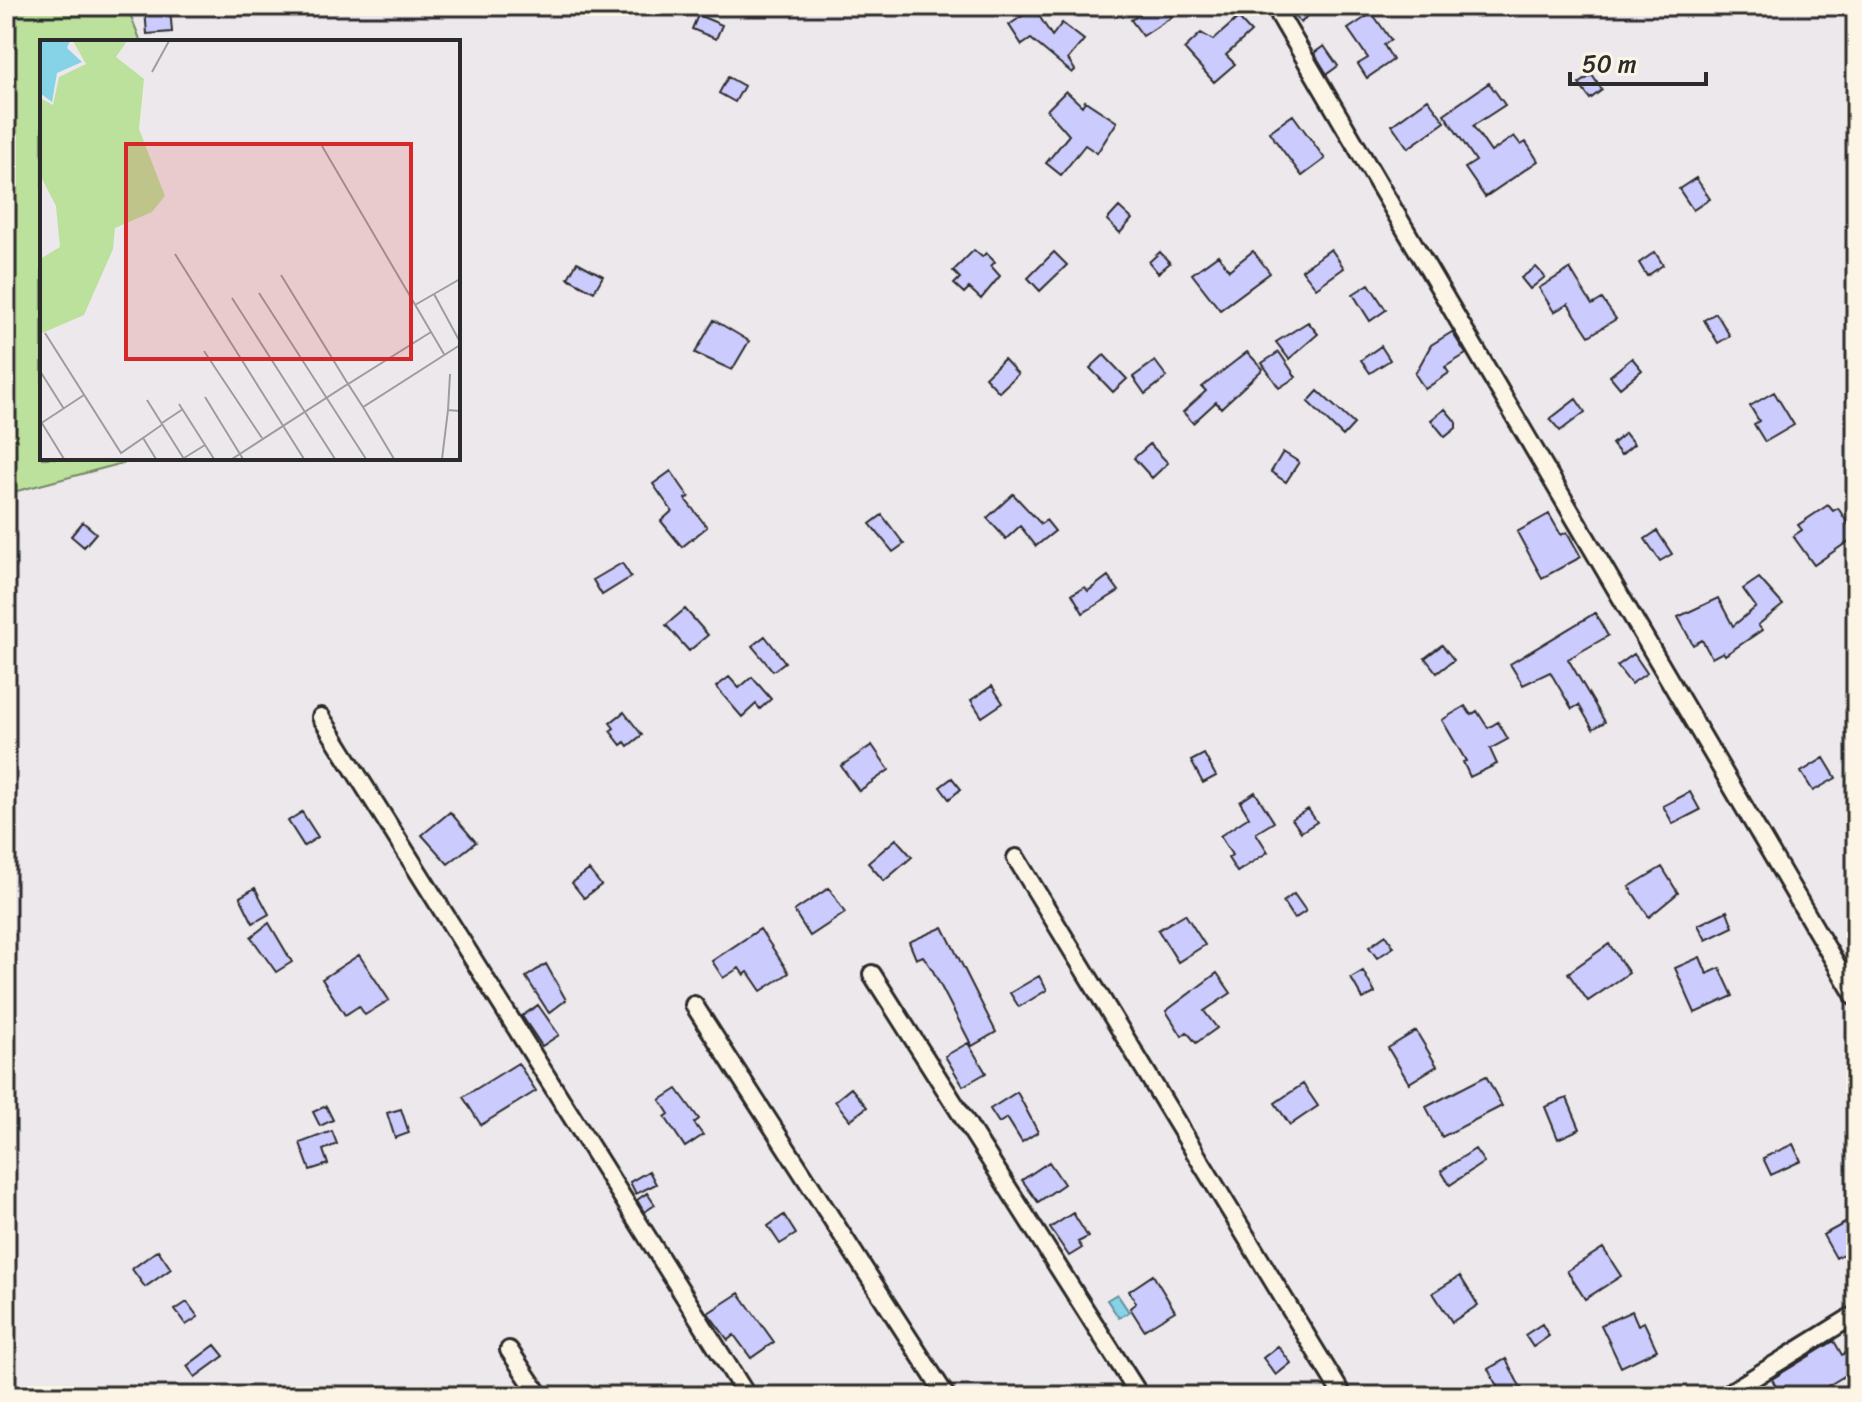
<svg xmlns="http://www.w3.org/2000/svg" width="1862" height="1402" viewBox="0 0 1862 1402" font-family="Sriracha,sans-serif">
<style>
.green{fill:#bbe19c;stroke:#738664;stroke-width:2}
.water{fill:#86d2e6;stroke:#628f9b;stroke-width:2}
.building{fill:#cbcbfe;stroke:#2b2b2b;stroke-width:2}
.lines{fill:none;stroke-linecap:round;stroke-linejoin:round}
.street-casing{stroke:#2b2b2b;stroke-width:22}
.street{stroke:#fcf5e5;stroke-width:16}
.inset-road{fill:none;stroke:#9f9c9f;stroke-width:2}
.view{fill:#d62828;fill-opacity:0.15;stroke:#d62828;stroke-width:4}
.inset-edge{fill:none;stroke:#2b2b2b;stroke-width:4}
</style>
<rect width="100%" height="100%" fill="#ede8ec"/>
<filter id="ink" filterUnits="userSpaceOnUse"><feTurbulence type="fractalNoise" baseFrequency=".0125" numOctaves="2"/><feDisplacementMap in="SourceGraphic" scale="16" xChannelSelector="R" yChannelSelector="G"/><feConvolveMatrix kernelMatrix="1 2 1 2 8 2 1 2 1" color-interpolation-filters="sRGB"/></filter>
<g filter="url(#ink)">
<path class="green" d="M 6,6 L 127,6 L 141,42 L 42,42 L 42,458 L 142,458 L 6,494 Z"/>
<path class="water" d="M 1117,1294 L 1129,1312 L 1119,1318 L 1107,1300 Z"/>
<path class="building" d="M 1151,6 L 1164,6 L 1172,17 L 1143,36 L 1131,20 Z
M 1284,6 L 1316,6 L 1301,23 Z
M 170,7 L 172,32 L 147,34 L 145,10 Z
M 1034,8 L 1052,36 L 1062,23 L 1084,40 L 1068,59 L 1075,70 L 1072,73 L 1031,39 L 1022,45 L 1009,25 Z
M 1372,13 L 1391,40 L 1384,45 L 1393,60 L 1367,78 L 1358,64 L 1368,58 L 1348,29 Z
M 698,15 L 722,25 L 716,39 L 692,29 Z
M 1238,18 L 1251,32 L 1226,55 L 1235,64 L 1214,82 L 1184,49 L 1201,33 L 1213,40 Z
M 1324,46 L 1338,66 L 1327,74 L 1314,53 Z
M 1592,75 L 1602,90 L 1590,99 L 1579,84 Z
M 728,77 L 744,86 L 735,102 L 719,93 Z
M 1489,83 L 1505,105 L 1473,126 L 1491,152 L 1514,136 L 1521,145 L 1526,142 L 1538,161 L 1485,197 L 1465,168 L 1476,161 L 1444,114 Z
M 1066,91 L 1082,106 L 1085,101 L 1117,122 L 1097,153 L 1085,145 L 1061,175 L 1046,163 L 1069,135 L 1047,110 Z
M 1428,99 L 1445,122 L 1408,148 L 1392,125 Z
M 1293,115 L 1325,159 L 1302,176 L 1269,132 Z
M 1696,178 L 1710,199 L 1693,210 L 1679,189 Z
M 1119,207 L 1132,219 L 1120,233 L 1107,220 Z
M 1331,249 L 1344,268 L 1316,288 L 1302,270 Z
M 974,250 L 982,257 L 986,253 L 995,262 L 991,266 L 1000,276 L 981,299 L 969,288 L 964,293 L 954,284 L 960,278 L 953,271 Z
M 1253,251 L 1270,273 L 1220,310 L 1192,274 L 1218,255 L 1229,270 Z
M 1054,252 L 1067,265 L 1040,291 L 1028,278 Z
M 1160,252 L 1170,263 L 1158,273 L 1149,262 Z
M 1655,252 L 1663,265 L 1647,276 L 1639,263 Z
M 577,262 L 603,276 L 594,292 L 568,278 Z
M 1536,267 L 1545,277 L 1530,289 L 1521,278 Z
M 1570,269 L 1592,305 L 1602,299 L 1616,319 L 1589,336 L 1568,304 L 1554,312 L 1539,288 Z
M 1369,284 L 1386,310 L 1370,321 L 1353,294 Z
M 1716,313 L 1730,336 L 1718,343 L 1704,320 Z
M 714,320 L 749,341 L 732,370 L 695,353 Z
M 1308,322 L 1318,334 L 1289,359 L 1276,342 Z
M 1452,332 L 1466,354 L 1445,367 L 1449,373 L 1425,389 L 1415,374 L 1431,345 Z
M 1381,346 L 1390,360 L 1370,373 L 1361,360 Z
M 1247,352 L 1263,369 L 1221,408 L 1216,402 L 1193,423 L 1183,412 L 1206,391 L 1202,387 Z
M 1279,352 L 1296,377 L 1279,388 L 1262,363 Z
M 1104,355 L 1127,379 L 1113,392 L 1090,368 Z
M 1632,358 L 1642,370 L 1620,388 L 1610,376 Z
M 1004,359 L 1018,374 L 999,392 L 985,377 Z
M 1155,361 L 1167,377 L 1145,394 L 1133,377 Z
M 1318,391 L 1354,424 L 1343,436 L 1308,402 Z
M 1774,392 L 1794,425 L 1765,442 L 1754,424 L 1759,421 L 1750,406 Z
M 1576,399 L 1585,412 L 1560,431 L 1550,419 Z
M 1445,409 L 1456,422 L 1456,428 L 1445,437 L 1431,420 Z
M 1625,433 L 1634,444 L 1621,455 L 1612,444 Z
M 1150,444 L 1168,463 L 1152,478 L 1134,458 Z
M 1283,452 L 1299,462 L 1286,482 L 1271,472 Z
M 671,471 L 689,497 L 685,499 L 707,527 L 682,547 L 661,521 L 672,511 L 653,484 Z
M 1013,494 L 1041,524 L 1046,520 L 1055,531 L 1036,546 L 1020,526 L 1006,539 L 987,518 Z
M 1828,505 L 1833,511 L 1838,508 L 1856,536 L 1814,565 L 1793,536 L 1802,530 L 1798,525 Z
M 1549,514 L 1561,535 L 1567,532 L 1581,557 L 1542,578 L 1517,532 Z
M 882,515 L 904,544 L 893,552 L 870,524 Z
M 83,522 L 96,533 L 84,547 L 71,536 Z
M 1657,531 L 1672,554 L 1660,561 L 1645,539 Z
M 622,563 L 631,577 L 602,595 L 593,580 Z
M 1108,576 L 1119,591 L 1083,613 L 1072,594 L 1085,587 L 1088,591 Z
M 1759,578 L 1783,605 L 1758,625 L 1762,630 L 1725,655 L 1723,652 L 1712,658 L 1702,640 L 1693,645 L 1678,617 L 1718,598 L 1733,626 L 1756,607 L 1743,589 Z
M 685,609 L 708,635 L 689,651 L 666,625 Z
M 1595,613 L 1608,636 L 1568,659 L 1605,722 L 1593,729 L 1579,705 L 1572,709 L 1550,672 L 1523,685 L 1510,664 Z
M 765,636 L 785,662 L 773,671 L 752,646 Z
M 1442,645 L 1454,660 L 1437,673 L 1425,658 Z
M 1634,654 L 1647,673 L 1631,684 L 1617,666 Z
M 729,677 L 739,688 L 752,677 L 771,699 L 760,709 L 756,704 L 742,717 L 716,687 Z
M 992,686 L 1003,703 L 982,717 L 971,700 Z
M 1465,706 L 1471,715 L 1477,711 L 1488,728 L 1498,722 L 1508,739 L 1490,749 L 1497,764 L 1470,777 L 1463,762 L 1466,761 L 1442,720 Z
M 624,712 L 642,735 L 628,746 L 625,742 L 621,745 L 610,731 L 614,728 L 610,723 Z
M 872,745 L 889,770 L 859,791 L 841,766 Z
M 1204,754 L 1216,776 L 1203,783 L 1191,761 Z
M 1824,758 L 1836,778 L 1813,791 L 1801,772 Z
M 952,778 L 961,789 L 949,799 L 940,787 Z
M 1255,792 L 1274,822 L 1256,833 L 1268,852 L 1237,872 L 1228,858 L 1232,855 L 1220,836 L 1249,817 L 1240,802 Z
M 1690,792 L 1700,810 L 1673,824 L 1663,806 Z
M 1308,809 L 1317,822 L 1301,832 L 1292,819 Z
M 302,812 L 318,837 L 304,846 L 288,821 Z
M 450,812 L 476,842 L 448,864 L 422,835 Z
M 896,839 L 912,857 L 884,881 L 868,863 Z
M 1662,867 L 1678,893 L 1649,917 L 1629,887 Z
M 589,870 L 601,885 L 584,898 L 572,883 Z
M 255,888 L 269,914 L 253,923 L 240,897 Z
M 829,888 L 845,913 L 810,936 L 794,911 Z
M 1294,894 L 1306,911 L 1294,919 L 1283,902 Z
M 1727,911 L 1733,927 L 1706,940 L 1698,925 Z
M 1185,914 L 1205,945 L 1178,962 L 1158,930 Z
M 269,923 L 292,962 L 276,972 L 251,937 Z
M 943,927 L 996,1032 L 972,1046 L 933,971 L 923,956 L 916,959 L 909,942 Z
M 760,929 L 789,973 L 761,991 L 748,972 L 744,975 L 739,968 L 723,978 L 712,961 Z
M 1386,935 L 1394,947 L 1377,958 L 1369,947 Z
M 1609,944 L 1629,973 L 1588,1001 L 1568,973 Z
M 359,955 L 389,1000 L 365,1015 L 359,1006 L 345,1015 L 322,979 Z
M 1700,957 L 1707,974 L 1720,968 L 1733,996 L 1695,1013 L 1675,968 Z
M 546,964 L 566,1000 L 549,1013 L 526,977 Z
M 1363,971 L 1375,993 L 1363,999 L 1351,978 Z
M 1217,973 L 1231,993 L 1204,1011 L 1217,1028 L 1196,1043 L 1187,1032 L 1182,1036 L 1166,1011 Z
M 1039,976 L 1047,990 L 1019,1007 L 1010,993 Z
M 538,1005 L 559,1035 L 542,1046 L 522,1016 Z
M 1416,1031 L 1437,1066 L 1409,1083 L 1388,1048 Z
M 968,1043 L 986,1073 L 963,1086 L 945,1056 Z
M 518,1063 L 536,1091 L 481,1125 L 463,1097 Z
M 1486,1076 L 1502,1106 L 1442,1137 L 1426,1107 Z
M 1303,1084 L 1318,1106 L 1290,1125 L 1275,1103 Z
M 851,1088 L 867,1107 L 850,1120 L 835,1101 Z
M 677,1089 L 699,1119 L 694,1123 L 703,1135 L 685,1147 L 665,1117 L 669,1114 L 660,1100 Z
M 1017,1092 L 1038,1132 L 1022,1142 L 1007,1118 L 999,1123 L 990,1109 Z
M 1567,1098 L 1580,1129 L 1558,1139 L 1545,1107 Z
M 326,1106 L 333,1120 L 320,1126 L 313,1112 Z
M 401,1109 L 409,1133 L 395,1138 L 387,1113 Z
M 332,1131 L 337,1144 L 323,1150 L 328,1164 L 310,1170 L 300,1143 Z
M 1793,1144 L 1801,1161 L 1771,1175 L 1763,1158 Z
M 1475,1149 L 1484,1162 L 1450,1185 L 1441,1171 Z
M 1049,1162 L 1064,1184 L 1038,1202 L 1022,1180 Z
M 649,1171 L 656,1184 L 636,1194 L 630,1182 Z
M 647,1193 L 655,1205 L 644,1212 L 637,1200 Z
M 1073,1213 L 1088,1237 L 1078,1242 L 1082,1248 L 1069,1256 L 1050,1228 Z
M 784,1215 L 796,1234 L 780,1244 L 768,1226 Z
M 1856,1217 L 1856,1247 L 1836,1258 L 1823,1235 Z
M 1603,1248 L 1621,1276 L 1585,1299 L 1567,1271 Z
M 158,1250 L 171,1269 L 145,1287 L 132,1269 Z
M 1153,1275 L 1175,1311 L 1144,1330 L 1130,1308 L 1136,1303 L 1129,1291 Z
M 1460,1276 L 1478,1305 L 1452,1322 L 1433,1293 Z
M 739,1293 L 774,1342 L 751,1358 L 734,1335 L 728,1340 L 708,1313 Z
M 187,1302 L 198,1317 L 186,1325 L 175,1310 Z
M 1632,1311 L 1638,1325 L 1644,1322 L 1657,1350 L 1621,1367 L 1601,1325 Z
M 1542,1324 L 1549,1336 L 1533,1347 L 1525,1335 Z
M 1834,1341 L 1842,1355 L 1856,1347 L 1856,1369 L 1811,1396 L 1784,1396 L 1777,1389 L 1772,1379 Z
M 215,1345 L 224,1356 L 195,1377 L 187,1366 Z
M 1278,1346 L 1291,1363 L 1276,1375 L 1263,1358 Z
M 1506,1359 L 1517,1381 L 1527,1396 L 1502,1396 L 1488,1369 Z"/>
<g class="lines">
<g class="street-casing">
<path id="street" d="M 1280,16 L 1856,998
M 321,717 L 747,1396
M 1016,858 L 1343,1396
M 872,974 L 1140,1396
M 694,1005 L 946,1396
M 509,1350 L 540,1396
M 1724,1396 L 1856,1314"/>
</g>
<use href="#street" class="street"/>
</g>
</g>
<g transform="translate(40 40)">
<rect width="420" height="420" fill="#ede8ec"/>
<path d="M 33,1 L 87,1 L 76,17 L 104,39 L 99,89 L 125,156 L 112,172 L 75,188 L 73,209 L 44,275 L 0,294 L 0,219 L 20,207 L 16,166 L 0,135 L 0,58 L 13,65 L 19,37 L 46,24 Z" fill="#bbe19c"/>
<path d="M 0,1 L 30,1 L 27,8 L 42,22 L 17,33 L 12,62 L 0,53 Z" fill="#86d2e6"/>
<path class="inset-road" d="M 112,32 L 129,1M 282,106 L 404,314M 135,214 L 264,419M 241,235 L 308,344 L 391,292M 219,253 L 326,419M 394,254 L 420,302M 192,258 L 295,419M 375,265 L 420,239M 5,293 L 81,413 L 103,398 L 116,419M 164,311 L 222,398M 0,331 L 24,369M 165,357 L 203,419M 107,360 L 144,419M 139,364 L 174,419M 323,367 L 354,419M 408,370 L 410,334M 0,380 L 24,419M 122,383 L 143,369M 0,384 L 44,355M 103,398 L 123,384M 144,418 L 165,405M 192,419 L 308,344 L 323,367 L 420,305M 402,419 L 408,370 L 420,371"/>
<path class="view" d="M 86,104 L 371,104 L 371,319 L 86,319 Z"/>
<rect width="420" height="420" class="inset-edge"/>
</g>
<rect width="1862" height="1402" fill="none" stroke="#fcf5e5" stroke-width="32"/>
<rect x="16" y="16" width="1830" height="1370" fill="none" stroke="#2b2b2b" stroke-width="3" filter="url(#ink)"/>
<path d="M1570 72v12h136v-12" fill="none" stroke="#2b2b2b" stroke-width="4"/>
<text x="1582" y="72" font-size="24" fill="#2b2b2b" stroke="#fcf5e5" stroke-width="6" paint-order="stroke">50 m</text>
</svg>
